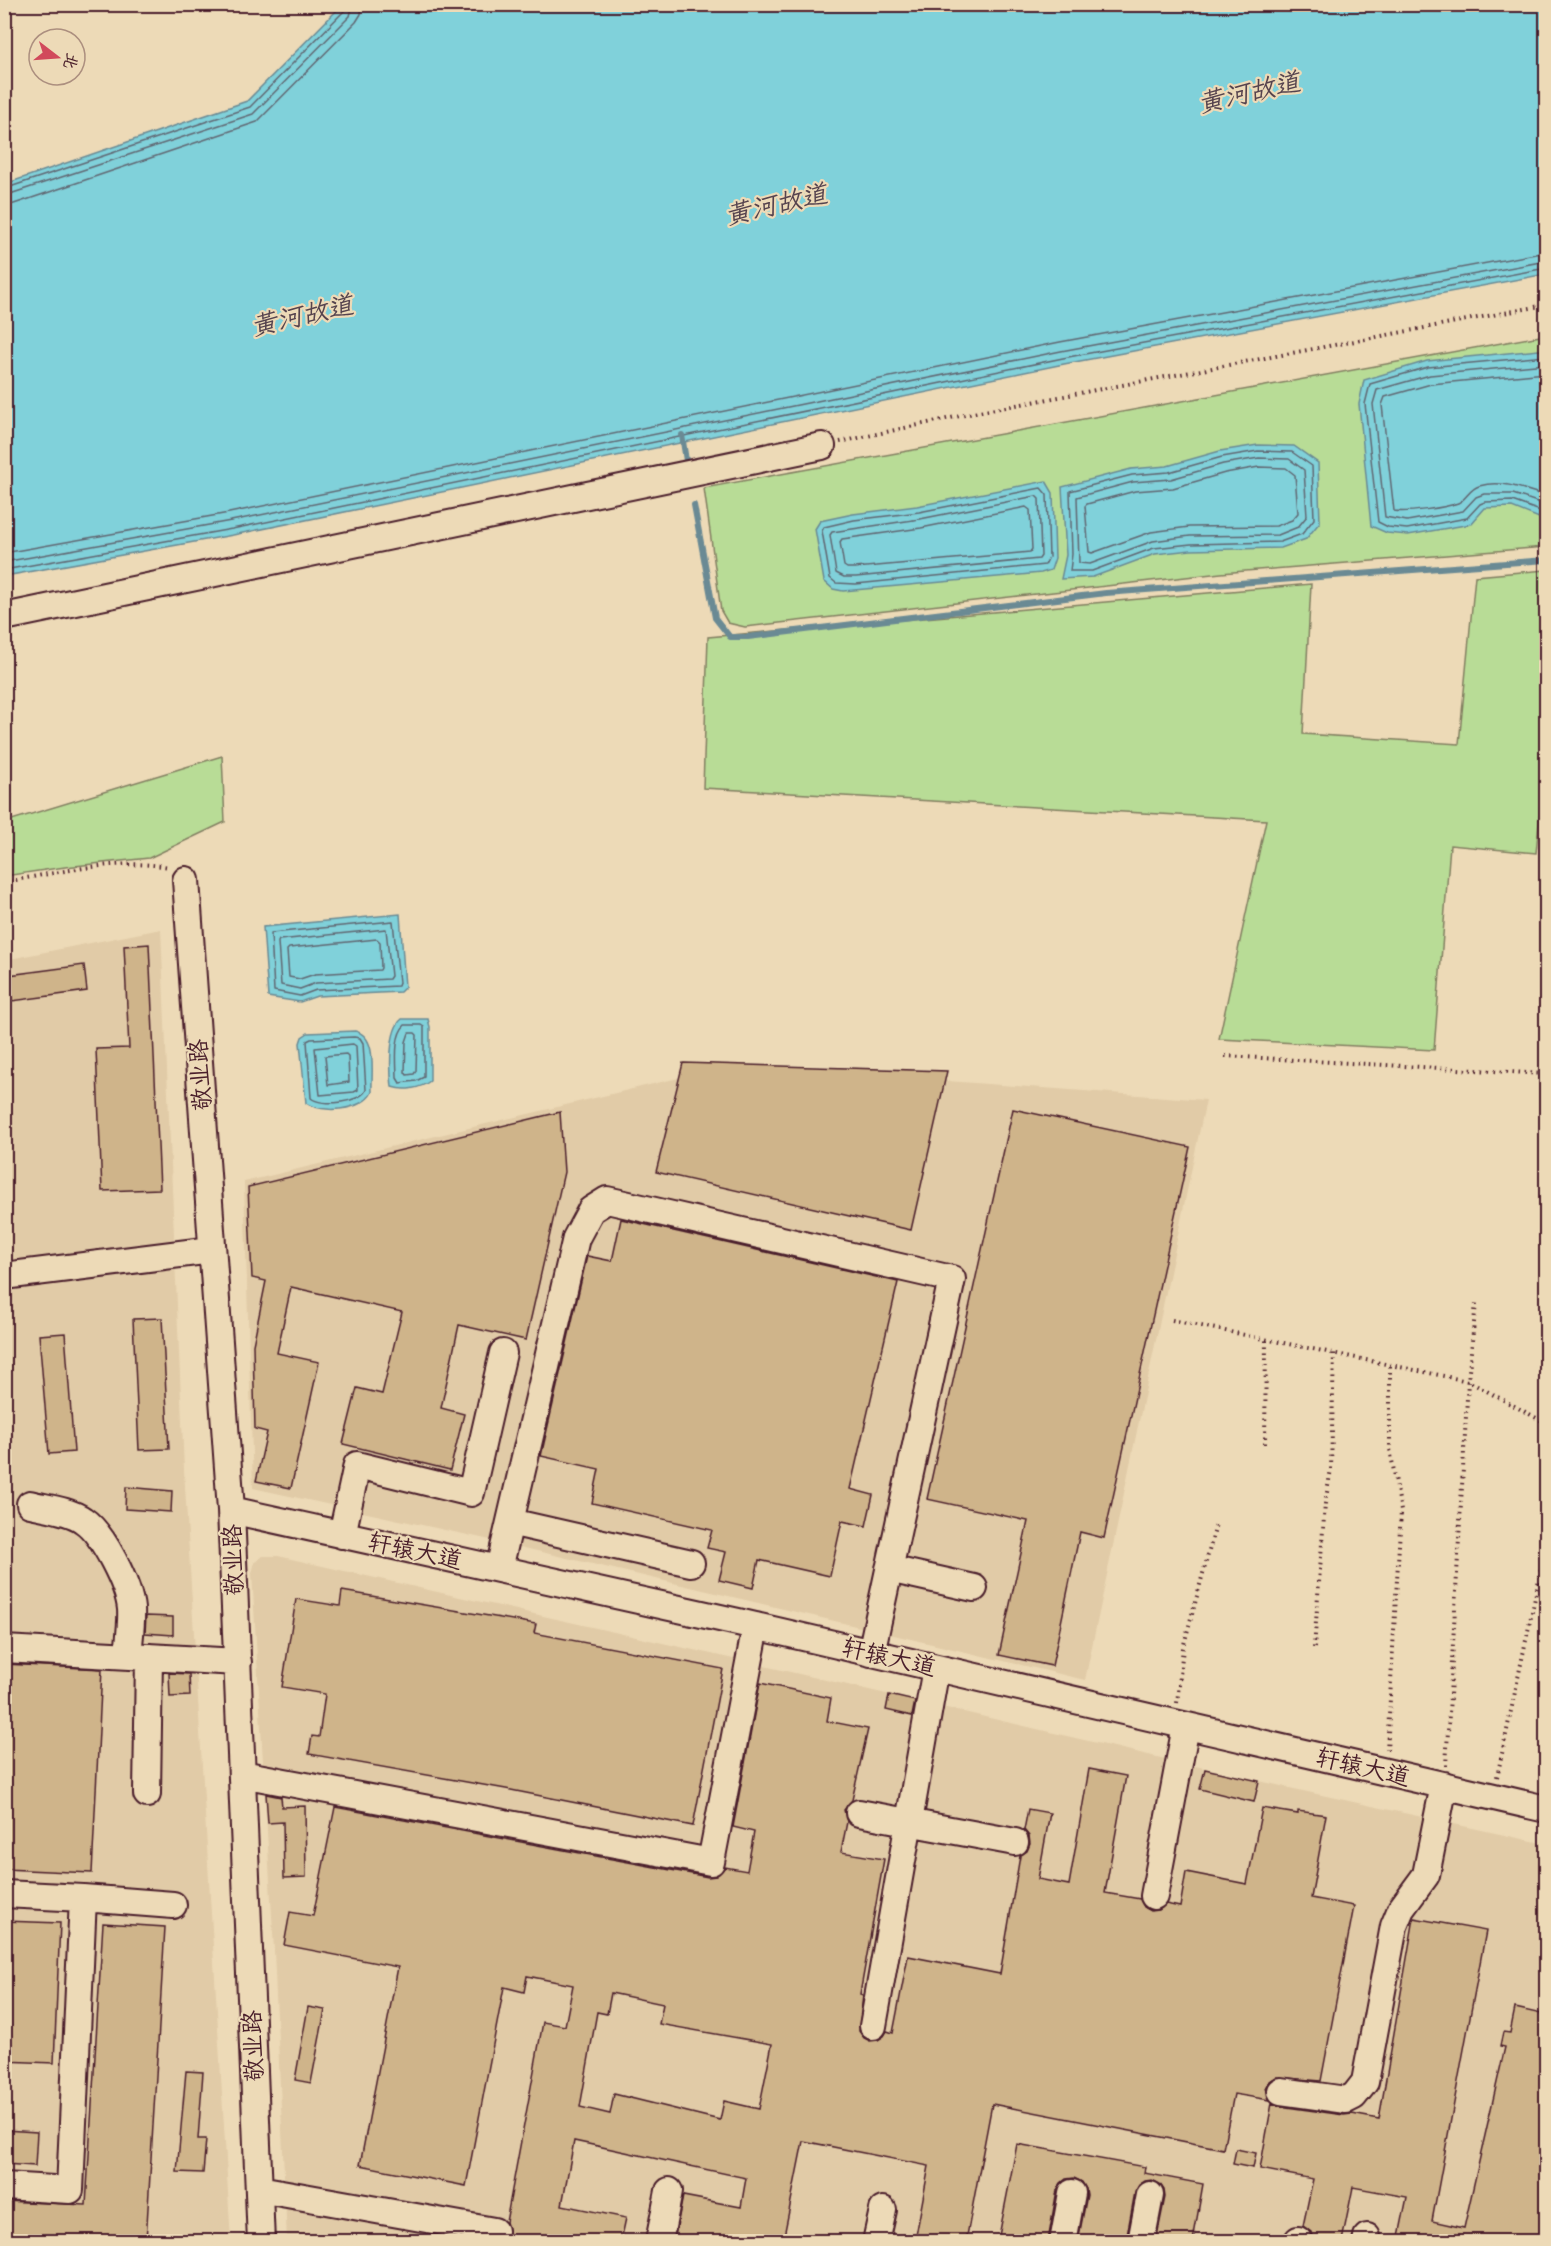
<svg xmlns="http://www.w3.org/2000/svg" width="1551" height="2246" viewBox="0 0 1551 2246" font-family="Caveat,'LXGW WenKai TC',sans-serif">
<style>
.built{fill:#e1cba7}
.green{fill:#b8dc96;stroke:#817e60;stroke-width:1.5}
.water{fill:#80d1da;stroke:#6a8a94;stroke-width:1.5}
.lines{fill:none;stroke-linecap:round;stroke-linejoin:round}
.shore{stroke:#606671;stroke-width:1.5}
.stream{stroke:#6a8a94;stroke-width:6}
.building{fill:#cfb48a;stroke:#4a1f2b;stroke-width:1.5;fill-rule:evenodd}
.minor-casing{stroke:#4a1f2b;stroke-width:30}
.path{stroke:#4a1f2b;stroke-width:4;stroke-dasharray:1.5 4.5;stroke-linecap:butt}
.minor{stroke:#eddab7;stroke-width:26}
.labels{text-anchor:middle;stroke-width:4.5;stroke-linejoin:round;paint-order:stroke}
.street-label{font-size:24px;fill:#4a1f2b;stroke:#eddab7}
.water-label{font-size:26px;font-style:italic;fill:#55434e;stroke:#eddab7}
</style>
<rect width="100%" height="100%" fill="#eddab7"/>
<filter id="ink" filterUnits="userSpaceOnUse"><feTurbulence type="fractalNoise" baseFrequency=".0167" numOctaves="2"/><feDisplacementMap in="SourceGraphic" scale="12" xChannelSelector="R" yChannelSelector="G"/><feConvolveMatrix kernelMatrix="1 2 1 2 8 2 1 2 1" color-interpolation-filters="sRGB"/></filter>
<g filter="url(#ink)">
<path class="built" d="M 161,929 L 184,1470 L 231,2241 L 5,2242 L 5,960 Z
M 699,1073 L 947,1081 L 1206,1100 L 1085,1680 L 486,1539 L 253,1488 L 244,1182 Z
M 263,1556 L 278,1556 L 839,1683 L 1294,1789 L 1546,1844 L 1546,2241 L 287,2241 L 274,1950 L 252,1573 L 255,1562 Z"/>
<path class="green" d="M 1546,335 L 1546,547 L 1221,573 L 745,627 L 728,623 L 721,611 L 704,488 Z
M 1546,570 L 1546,751 L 1536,853 L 1450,845 L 1434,1050 L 1219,1039 L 1266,820 L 703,788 L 708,637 L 1311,584 L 1303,734 L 1459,744 L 1475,576 Z
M 222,756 L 225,822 L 149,858 L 65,867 L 5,876 L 5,822 Z"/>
<path class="water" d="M 342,5 L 1546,5 L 1546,274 L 1064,364 L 233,535 L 5,576 L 5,184 L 247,101 Z
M 1539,350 L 1546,351 L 1546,518 L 1539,518 L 1512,507 L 1485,508 L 1471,524 L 1408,535 L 1387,533 L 1371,526 L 1359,404 L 1364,380 L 1427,361 Z
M 1258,445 L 1294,446 L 1318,463 L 1320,522 L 1306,539 L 1281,548 L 1191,550 L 1155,554 L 1093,577 L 1061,579 L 1066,555 L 1062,487 L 1131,469 L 1167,466 L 1220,451 Z
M 1046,481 L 1053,493 L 1055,558 L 1051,570 L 1041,573 L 843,591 L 833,589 L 824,581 L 815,529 L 820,521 L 853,514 L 917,506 Z
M 400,914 L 405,987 L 400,992 L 317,996 L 300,1002 L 268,997 L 263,927 Z
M 402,1019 L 428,1019 L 430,1027 L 430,1081 C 420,1089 404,1091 392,1087 C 390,1071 388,1030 402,1019 Z
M 355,1031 C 378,1036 371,1073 372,1092 C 363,1111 322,1114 306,1103 L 300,1043 L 302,1037 L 308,1033 Z"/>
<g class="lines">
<path class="shore" d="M 4,189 L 250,107 L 344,11 L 346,4
M 4,196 L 253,114 L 350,16 L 353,4
M 4,205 L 14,204 L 257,122 L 356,22 L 361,14 L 362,4
M 1546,356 L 1428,367 L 1370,384 L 1365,404 L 1378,522 L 1388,527 L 1407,529 L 1467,518 L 1480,504 L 1485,502 L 1512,501 L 1546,513
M 1546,364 L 1430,375 L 1377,390 L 1373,404 L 1385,517 L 1407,521 L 1463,511 L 1476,497 L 1484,494 L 1513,494 L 1546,505
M 1546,373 L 1431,384 L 1385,397 L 1382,405 L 1394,511 C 1407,513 1445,508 1458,503 C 1466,500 1469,489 1479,486 C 1505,479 1523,490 1546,496
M 1258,451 L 1292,452 L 1312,466 L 1314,519 L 1302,534 L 1280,542 L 1191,544 L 1154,548 L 1092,571 L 1070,571 L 1072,554 L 1070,491 L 1132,475 L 1169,472 L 1222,457 Z
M 1259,458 L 1289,459 L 1304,470 L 1307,516 L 1298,527 L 1278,535 L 1190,536 L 1153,541 L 1090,564 L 1079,563 L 1077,497 L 1133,482 L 1171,479 L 1223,464 Z
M 1259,467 L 1286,468 L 1295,475 L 1298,513 L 1292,520 L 1276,526 L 1189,527 L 1151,532 L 1092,553 L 1089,552 L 1085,506 L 1087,504 L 1135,491 L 1173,488 L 1225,473 Z
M 1041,488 L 1047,495 L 1049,557 L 1045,565 L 856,584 L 836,583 L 830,578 L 822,531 L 824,527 L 854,520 L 919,512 Z
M 1036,496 L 1039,499 L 1041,556 L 1039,559 L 856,577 L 844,577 L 836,573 L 830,535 L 832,532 L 920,519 Z
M 1026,507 L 1030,510 L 1032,549 L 1030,552 L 855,568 L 847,568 L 844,566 L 840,542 L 842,539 L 921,528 Z
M 4,553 L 229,513 L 1060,342 L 1546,252
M 4,562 L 231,521 L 1061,351 L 1546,261
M 4,570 L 232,529 L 1063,358 L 1546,268
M 393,921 L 399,983 L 398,986 L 316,990 L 300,996 L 274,991 L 271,933 Z
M 386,929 L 391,976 L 389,979 L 316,983 L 300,989 L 281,985 L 278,942 L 279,940 Z
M 377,939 L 380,942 L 381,968 L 380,970 L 315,974 L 300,979 L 289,977 L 287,950 L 289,948 Z
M 405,1025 L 421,1025 L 424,1027 L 424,1077 L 416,1081 L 400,1083 L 397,1078 C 397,1064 393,1036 405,1025 Z
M 409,1033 L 415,1033 L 417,1035 L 416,1071 L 414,1074 L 407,1075 L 405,1072 L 406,1042 Z
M 354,1037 L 360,1038 L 363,1043 L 366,1090 C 360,1103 321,1107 311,1098 L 307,1041 L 311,1039 Z
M 353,1044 L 356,1046 L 358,1090 L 354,1092 L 320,1095 L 315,1048 Z
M 346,1054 L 348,1056 L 349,1082 L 328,1085 L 325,1056 Z"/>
<path class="stream" d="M 682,435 L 687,467
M 694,505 L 715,618 L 730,637 L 748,637 L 1106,593 L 1546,560"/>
</g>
<path class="building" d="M 149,944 L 160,1189 L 102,1191 L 96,1049 L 129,1048 L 124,946 Z
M 84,965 L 87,991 L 12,1001 L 9,975 Z
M 683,1063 L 947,1071 L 911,1230 L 656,1172 Z
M 1013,1109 L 1190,1147 L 1104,1538 L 1080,1532 L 1052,1666 L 999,1655 L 1028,1521 L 927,1499 Z
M 560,1112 L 564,1172 L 526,1340 L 459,1325 L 441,1408 L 464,1414 L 450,1470 L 343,1444 L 357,1388 L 382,1394 L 402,1312 L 291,1287 L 277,1353 L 319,1362 L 291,1488 L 256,1481 L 267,1432 L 255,1429 L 253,1345 L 266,1281 L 252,1278 L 248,1187 Z
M 621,1219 L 898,1282 L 850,1489 L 873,1495 L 866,1526 L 842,1521 L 830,1576 L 759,1560 L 753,1588 L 719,1580 L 726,1552 L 707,1548 L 712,1530 L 592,1503 L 599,1469 L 541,1456 L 587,1256 L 612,1261 Z
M 162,1318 L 169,1449 L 139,1450 L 133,1319 Z
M 65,1333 L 74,1452 L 49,1454 L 39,1335 Z
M 126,1487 L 172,1491 L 171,1512 L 125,1509 Z
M 342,1591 L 536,1624 L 534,1633 L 723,1669 L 693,1826 L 506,1789 L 309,1754 L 312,1736 L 319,1737 L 325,1694 L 282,1687 L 296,1599 L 340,1606 Z
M 146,1616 L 173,1617 L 173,1635 L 145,1633 Z
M 4,1664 L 102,1669 L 92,1873 L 4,1869 Z
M 169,1673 L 189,1674 L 190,1696 L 170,1697 Z
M 760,1683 L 831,1698 L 827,1721 L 868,1729 L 852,1800 L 844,1810 L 847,1822 L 841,1852 L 884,1859 L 860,1994 L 863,1995 L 859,2031 L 864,2038 L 870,2041 L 878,2040 L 884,2036 L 887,2031 L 893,2033 L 908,1956 L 1000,1974 L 1020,1856 L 1027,1851 L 1030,1844 L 1029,1836 L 1024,1830 L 1028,1809 L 1050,1813 L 1038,1879 L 1069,1885 L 1089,1769 L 1126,1776 L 1105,1893 L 1140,1899 L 1144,1907 L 1151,1911 L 1159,1910 L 1166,1904 L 1180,1907 L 1186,1872 L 1247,1884 L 1262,1808 L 1298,1814 L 1298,1811 L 1326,1815 L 1311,1898 L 1354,1906 L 1321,2081 L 1276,2077 L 1270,2081 L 1266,2088 L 1270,2100 L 1234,2094 L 1223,2149 L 992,2104 L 966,2241 L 915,2241 L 929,2166 L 803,2141 L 783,2241 L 674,2241 L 683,2196 L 741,2207 L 746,2178 L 574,2141 L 562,2205 L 626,2218 L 621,2241 L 504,2241 L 509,2233 L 506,2222 L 543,2022 L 565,2026 L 573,1985 L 527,1976 L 524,1992 L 504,1987 L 466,2186 L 360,2165 L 398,1967 L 284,1945 L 290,1912 L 313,1916 L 335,1807 L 708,1877 L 716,1876 L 725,1867 L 747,1871 L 754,1832 L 733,1827 ZM 611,1993 L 663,2004 L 659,2024 L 772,2044 L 759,2109 L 724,2101 L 720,2120 L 614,2094 L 610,2114 L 580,2107 L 597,2012 L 607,2014 Z
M 889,1695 L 915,1701 L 912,1716 L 886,1710 Z
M 1205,1769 L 1259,1781 L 1254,1802 L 1200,1789 Z
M 266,1794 L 281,1797 L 282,1807 L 305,1806 L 306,1877 L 284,1878 L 283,1822 L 268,1823 Z
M 1414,1918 L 1486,1931 L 1432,2221 L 1464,2228 L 1505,2047 L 1500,2046 L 1503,2032 L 1510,2033 L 1515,2008 L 1546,2015 L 1546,2241 L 1398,2241 L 1407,2197 L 1353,2187 L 1342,2241 L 1313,2241 L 1311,2232 L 1303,2226 L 1313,2179 L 1260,2169 L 1272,2103 L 1279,2106 L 1344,2115 L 1352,2114 L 1379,2119 Z
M 4,1921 L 60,1923 L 54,2063 L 4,2061 Z
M 103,1923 L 165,1927 L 146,2241 L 4,2241 L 4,2201 L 86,2205 Z
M 308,2007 L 325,2010 L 311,2083 L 295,2080 Z
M 186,2071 L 203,2072 L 198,2139 L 206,2139 L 203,2173 L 177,2172 Z
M 4,2130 L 37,2132 L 35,2166 L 4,2164 Z
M 1017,2144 L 1145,2167 L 1144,2173 L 1203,2184 L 1193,2241 L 1156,2241 L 1165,2197 L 1164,2190 L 1160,2184 L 1152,2180 L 1145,2181 L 1139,2185 L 1135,2192 L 1126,2241 L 1078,2241 L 1087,2195 L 1086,2189 L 1082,2182 L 1074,2178 L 1066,2179 L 1061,2183 L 1057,2190 L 1048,2241 L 998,2241 Z
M 1236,2149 L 1256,2153 L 1253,2168 L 1233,2164 Z"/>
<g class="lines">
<g class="minor-casing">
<path id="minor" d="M 4,617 L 822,446
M 186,880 L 231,1510 L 261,2242
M 4,1276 L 212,1250
M 30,1504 C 46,1508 69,1510 83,1520 C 103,1533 129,1586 131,1609 C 132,1624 129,1641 128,1656
M 231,1510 L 738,1622 L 1546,1809
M 510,1522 L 691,1563
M 342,1535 L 357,1465 L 471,1493 L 503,1353
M 499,1569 L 576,1238 L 591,1210 L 607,1200 L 952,1279 L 871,1653
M 889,1569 L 974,1588
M 4,1649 L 238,1662
M 242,1774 L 711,1862 L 756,1626
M 147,1794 L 149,1657
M 859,1813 L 1015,1842
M 4,1894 L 83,1898 L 70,2190 L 4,2186
M 1154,1896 L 1186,1726
M 83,1898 L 173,1905
M 873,2026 L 936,1668
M 1281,2091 L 1346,2100 L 1354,2096 L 1365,2082 L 1394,1926 L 1401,1909 L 1426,1875 L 1444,1785
M 259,2189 L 494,2231
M 659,2242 L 669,2191
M 876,2242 L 883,2210
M 1063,2242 L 1072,2193
M 1141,2242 L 1150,2195
M 1298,2242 L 1298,2240
M 1366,2242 L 1367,2237"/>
</g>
<path class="path" d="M 840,442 L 974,413 L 1546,305
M 4,882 C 58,873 114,858 169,867
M 1225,1056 L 1546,1074
M 1172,1320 L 1468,1381 L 1546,1423
M 1265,1444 L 1266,1339
M 1314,1648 L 1325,1504 L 1331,1469 L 1334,1353
M 1177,1703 L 1183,1648 L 1216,1525
M 1387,1750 L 1401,1511 L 1390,1449 L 1390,1365
M 1446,1766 L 1468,1381 L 1476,1303
M 1497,1777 L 1546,1546"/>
<use href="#minor" class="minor"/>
</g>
</g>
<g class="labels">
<g class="street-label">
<text transform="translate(200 1075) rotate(-94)" y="8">敬业路</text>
<text transform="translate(415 1551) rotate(12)" y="8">轩辕大道</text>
<text transform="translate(233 1560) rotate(-92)" y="8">敬业路</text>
<text transform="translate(889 1657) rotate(13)" y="8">轩辕大道</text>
<text transform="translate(1363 1767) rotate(13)" y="8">轩辕大道</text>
<text transform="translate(253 2046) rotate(-92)" y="8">敬业路</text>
</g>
<g class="water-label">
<text transform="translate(1249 92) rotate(-13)" y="9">黄河故道</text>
<text transform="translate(776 204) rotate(-13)" y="9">黄河故道</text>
<text transform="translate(302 315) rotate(-13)" y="9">黄河故道</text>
</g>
</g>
<rect width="1551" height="2246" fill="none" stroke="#eddab7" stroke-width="24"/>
<rect x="12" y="12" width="1527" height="2222" fill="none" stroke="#4a1f2b" stroke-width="2" filter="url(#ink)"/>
<g transform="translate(57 57) rotate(107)"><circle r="28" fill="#eddab7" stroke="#ac8f7f" stroke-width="1.5"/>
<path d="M0-4.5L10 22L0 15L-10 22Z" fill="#d1495b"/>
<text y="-9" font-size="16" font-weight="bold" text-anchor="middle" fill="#4a1f2b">北</text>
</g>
</svg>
